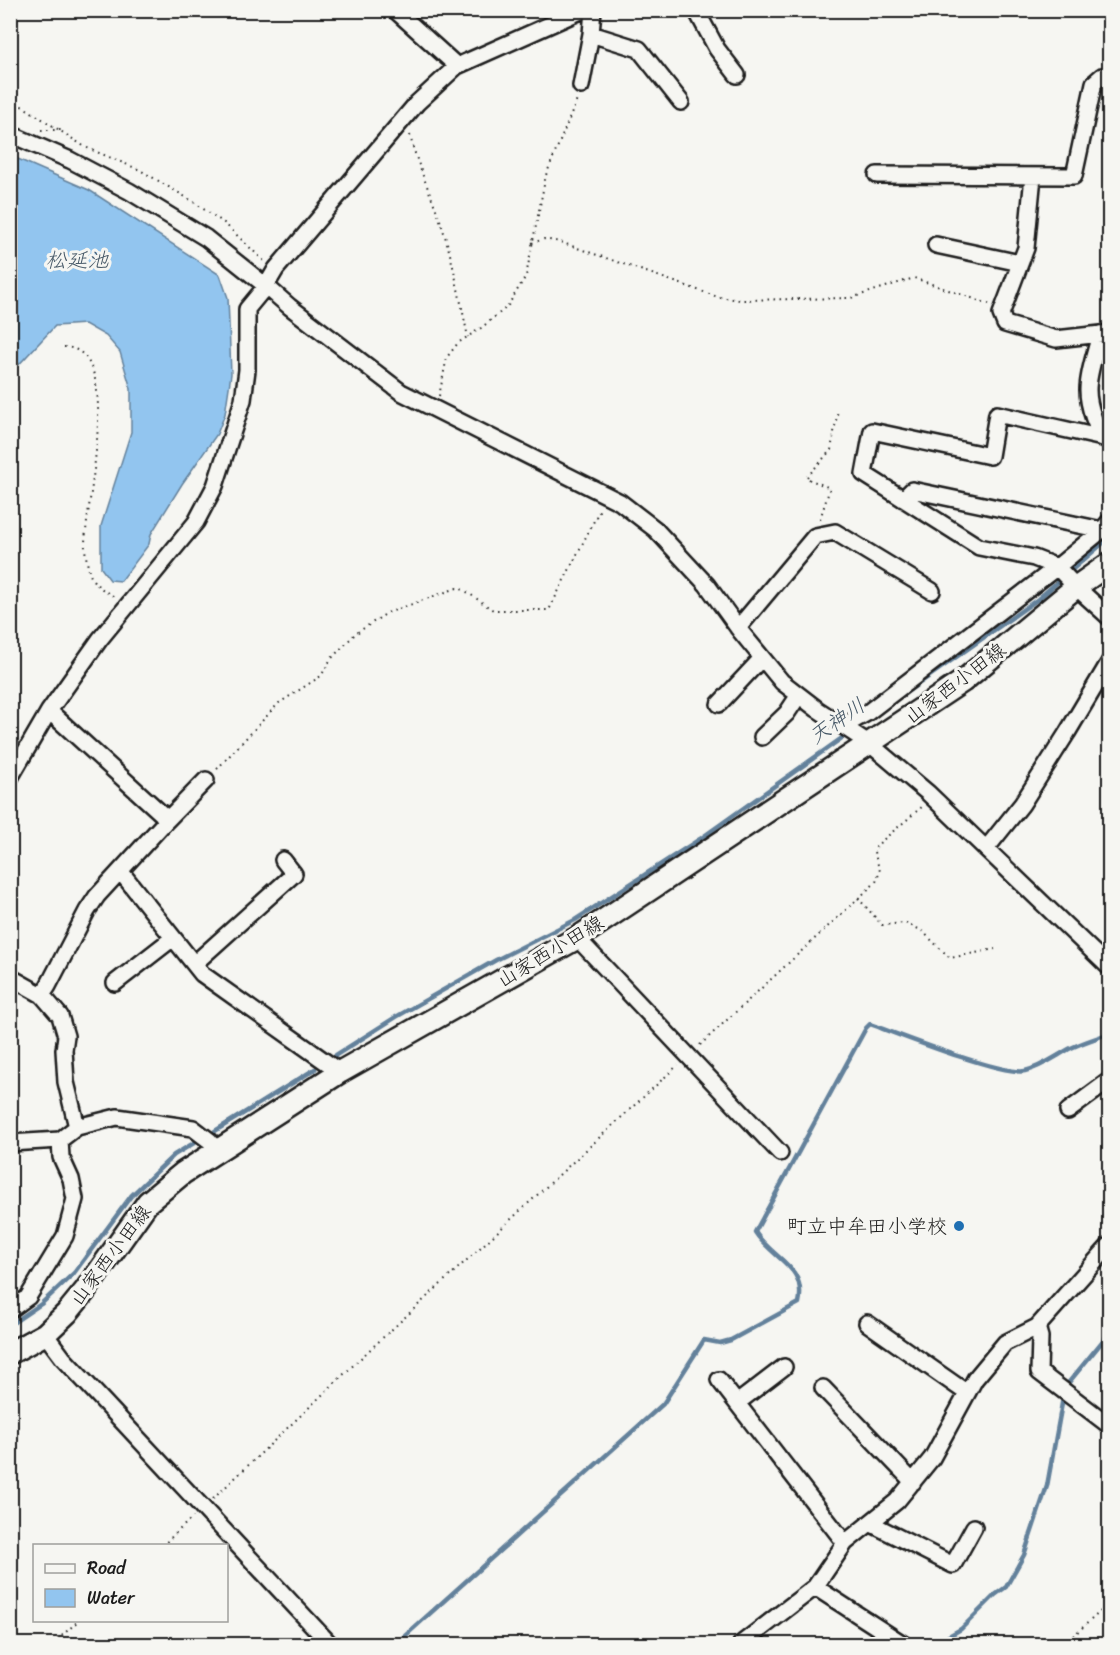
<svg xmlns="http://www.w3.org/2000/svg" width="1120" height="1655" viewBox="0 0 1120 1655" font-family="Sriracha,'Klee One',sans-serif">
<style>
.water{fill:#92c5ef;stroke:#63819b;stroke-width:1.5}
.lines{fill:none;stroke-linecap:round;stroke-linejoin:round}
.stream{stroke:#63819b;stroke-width:4.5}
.minor-casing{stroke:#1c1c1c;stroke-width:20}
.secondary-casing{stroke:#1c1c1c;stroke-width:26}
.path{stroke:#1c1c1c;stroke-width:2;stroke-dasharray:1.5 4.5;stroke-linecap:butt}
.minor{stroke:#f6f6f2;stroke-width:15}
.secondary{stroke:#f6f6f2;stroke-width:21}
.poi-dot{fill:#1f6fb2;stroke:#f6f6f2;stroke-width:2}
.labels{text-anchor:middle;stroke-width:6;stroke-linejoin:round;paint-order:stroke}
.street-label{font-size:20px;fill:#1c1c1c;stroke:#f6f6f2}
.poi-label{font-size:20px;fill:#1c1c1c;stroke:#f6f6f2;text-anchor:end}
.water-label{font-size:21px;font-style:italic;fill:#455766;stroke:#f6f6f2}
</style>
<rect width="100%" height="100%" fill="#f6f6f2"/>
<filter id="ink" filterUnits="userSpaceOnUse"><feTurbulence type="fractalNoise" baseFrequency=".0167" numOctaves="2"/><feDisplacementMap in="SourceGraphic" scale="12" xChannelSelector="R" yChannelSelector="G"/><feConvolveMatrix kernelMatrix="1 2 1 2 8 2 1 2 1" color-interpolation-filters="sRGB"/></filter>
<g filter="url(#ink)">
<path class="water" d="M 11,156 L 89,190 L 220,275 L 228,298 L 231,374 L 225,414 L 217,434 L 182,484 L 151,534 L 149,544 L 121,581 L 110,580 L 101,568 L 101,526 L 131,432 L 131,389 L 120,352 L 106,336 L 85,324 L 55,326 L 11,373 Z"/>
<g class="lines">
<path class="stream" d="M 900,697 L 1038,599 L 1110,537
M 336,1055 L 396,1017 L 496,960 L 575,920 L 700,839 L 863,723
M 215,1131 L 315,1069
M 10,1325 L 41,1304 L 74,1273 L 131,1196 L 174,1155 L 194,1143
M 396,1644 L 663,1404 L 704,1340 L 720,1343 L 731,1340 L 799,1303 C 807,1266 772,1259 755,1232 L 866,1028 L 870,1024 C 897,1034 1003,1076 1025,1071 C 1042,1067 1056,1056 1071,1048 C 1083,1042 1097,1038 1110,1033
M 935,1644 L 961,1629 L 995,1595 L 1006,1587 L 1024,1555 L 1047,1486 L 1065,1387 L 1110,1332"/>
<g class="minor-casing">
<path id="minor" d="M 395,10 L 457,66
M 696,10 L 717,49 L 737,75
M 591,34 L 639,49 L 681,102
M 581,86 L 591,34 L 593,10
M 10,134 L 70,160 L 129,191 L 206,238 L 266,286 L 290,307 L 401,392 L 620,502 L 655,529 L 707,585 L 741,632 L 782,682 L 817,709 L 870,744 L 928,793 L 1110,968
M 877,175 L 1074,176 L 1094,83 L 1102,76 L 1110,77
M 1033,176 L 1026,248 L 1001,314 L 1005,324 L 1056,339 L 1110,333
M 936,245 L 1020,263
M 1100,334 C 1096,352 1088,372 1088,390 C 1088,404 1096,433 1108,441
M 903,499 L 912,490 L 1102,530
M 1110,521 L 1102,530 L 1057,567 L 1076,587 L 1110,618
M 1057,567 L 1034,558 L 979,547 L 864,474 L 872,431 L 990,456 L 997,414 L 1103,438
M 738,628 L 815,536 L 835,532 L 932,591
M 719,704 L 762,658
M 844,726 L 867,713 L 1057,567
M 762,737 L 787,713 L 799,695
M 10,778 L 49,711 L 100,639 L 196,522 L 215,486 L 243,400 L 247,370 L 247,309 L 266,286 L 276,269 L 417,103 L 457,66 L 583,10
M 166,821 L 206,780
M 986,849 L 1022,804 L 1067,733 L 1110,661
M 121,872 L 202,974 L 340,1072
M 577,938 L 780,1153
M 194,964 L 294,874 L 283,860
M 10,977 L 42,995 L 60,1016 L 66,1036 L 64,1050 L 66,1082 L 77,1127
M 115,983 L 173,938
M 42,995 L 48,986 L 87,911 L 97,896 L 166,821 L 162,814 L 49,711
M 1068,1111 L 1110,1080
M 10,1143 L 60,1140 L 77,1127 L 117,1117 L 193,1128 L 210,1141 L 217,1150
M 10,1310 L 28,1297 L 65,1236 L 75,1199 L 71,1179 L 61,1157 L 60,1140
M 867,1323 L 967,1393
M 1037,1327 L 1040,1337 L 1039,1372 L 1110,1426
M 45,1334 L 63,1358 L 330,1644
M 719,1380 L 845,1543
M 823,1388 L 913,1482
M 737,1403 L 784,1367
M 870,1523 L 953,1565 L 974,1527
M 815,1587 L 903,1644
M 741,1644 L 815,1587 L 845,1543 L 897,1501 L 932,1458 L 975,1379 L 1005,1343 L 1037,1327 L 1110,1245"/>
</g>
<g class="secondary-casing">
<path id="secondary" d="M 10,1353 L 45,1334 L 67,1313 L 85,1291 L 148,1202 L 183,1173 L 340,1072 L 577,938 L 963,681 L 1076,587 L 1110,563"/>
</g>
<path class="path" d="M 10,102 L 24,107 L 85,147 L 140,170 L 189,199 L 224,223 L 264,261
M 41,130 L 62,130
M 410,135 C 417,166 431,193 441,223 C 453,260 460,299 468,337
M 532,243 L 544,239 L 560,242 L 718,297 L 740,300 L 851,298 L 914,278 L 989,304
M 64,347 C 127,348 83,511 85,549 C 86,557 88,569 91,577 C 95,585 107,593 115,597
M 439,396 L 447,357 L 458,343 L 481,328 L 507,307 L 526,276 L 546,175 L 577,100
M 820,519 L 830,488 L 806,478 L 831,450 L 838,409
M 217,769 L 279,703 L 321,676 L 331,659 L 355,634 L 387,613 L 457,588 L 464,590 L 493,610 L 549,610 L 600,509
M 858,898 L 882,925 L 905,923 L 921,930 L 950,958 L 995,949
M 700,1045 L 876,882 L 880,871 L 874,852 L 877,845 L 923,806
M 213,1499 L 363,1356 L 678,1065
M 162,1546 L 193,1517
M 53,1644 L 79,1620
M 1064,1644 L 1110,1603"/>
<use href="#minor" class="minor"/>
<use href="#secondary" class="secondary"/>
</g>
</g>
<circle class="poi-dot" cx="959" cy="1226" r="6"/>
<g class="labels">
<g class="street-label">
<text transform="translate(955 683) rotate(-37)" y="7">山家西小田線</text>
<text transform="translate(550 951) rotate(-31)" y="7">山家西小田線</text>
<text transform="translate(110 1255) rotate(-53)" y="7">山家西小田線</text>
</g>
<g class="poi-label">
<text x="947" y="1233">町立中牟田小学校</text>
</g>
<g class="water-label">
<text x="77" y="267">松延池</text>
<text transform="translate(837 721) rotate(-35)" y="7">天神川</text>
</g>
</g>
<rect width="1120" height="1655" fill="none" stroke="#f6f6f2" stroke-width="36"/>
<rect x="18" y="18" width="1084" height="1619" fill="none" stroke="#1c1c1c" stroke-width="2" filter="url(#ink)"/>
<rect x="33" y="1544" width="195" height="78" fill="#f6f6f2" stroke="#9f9f9c" stroke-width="1.5"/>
<rect x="45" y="1564" width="30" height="9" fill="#f6f6f2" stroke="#9f9f9c" stroke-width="1.5"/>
<text x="87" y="1574" font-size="18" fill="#1c1c1c">Road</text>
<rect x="45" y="1589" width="30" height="18" fill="#92c5ef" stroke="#9f9f9c" stroke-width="1.5"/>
<text x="87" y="1604" font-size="18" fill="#1c1c1c">Water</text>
</svg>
